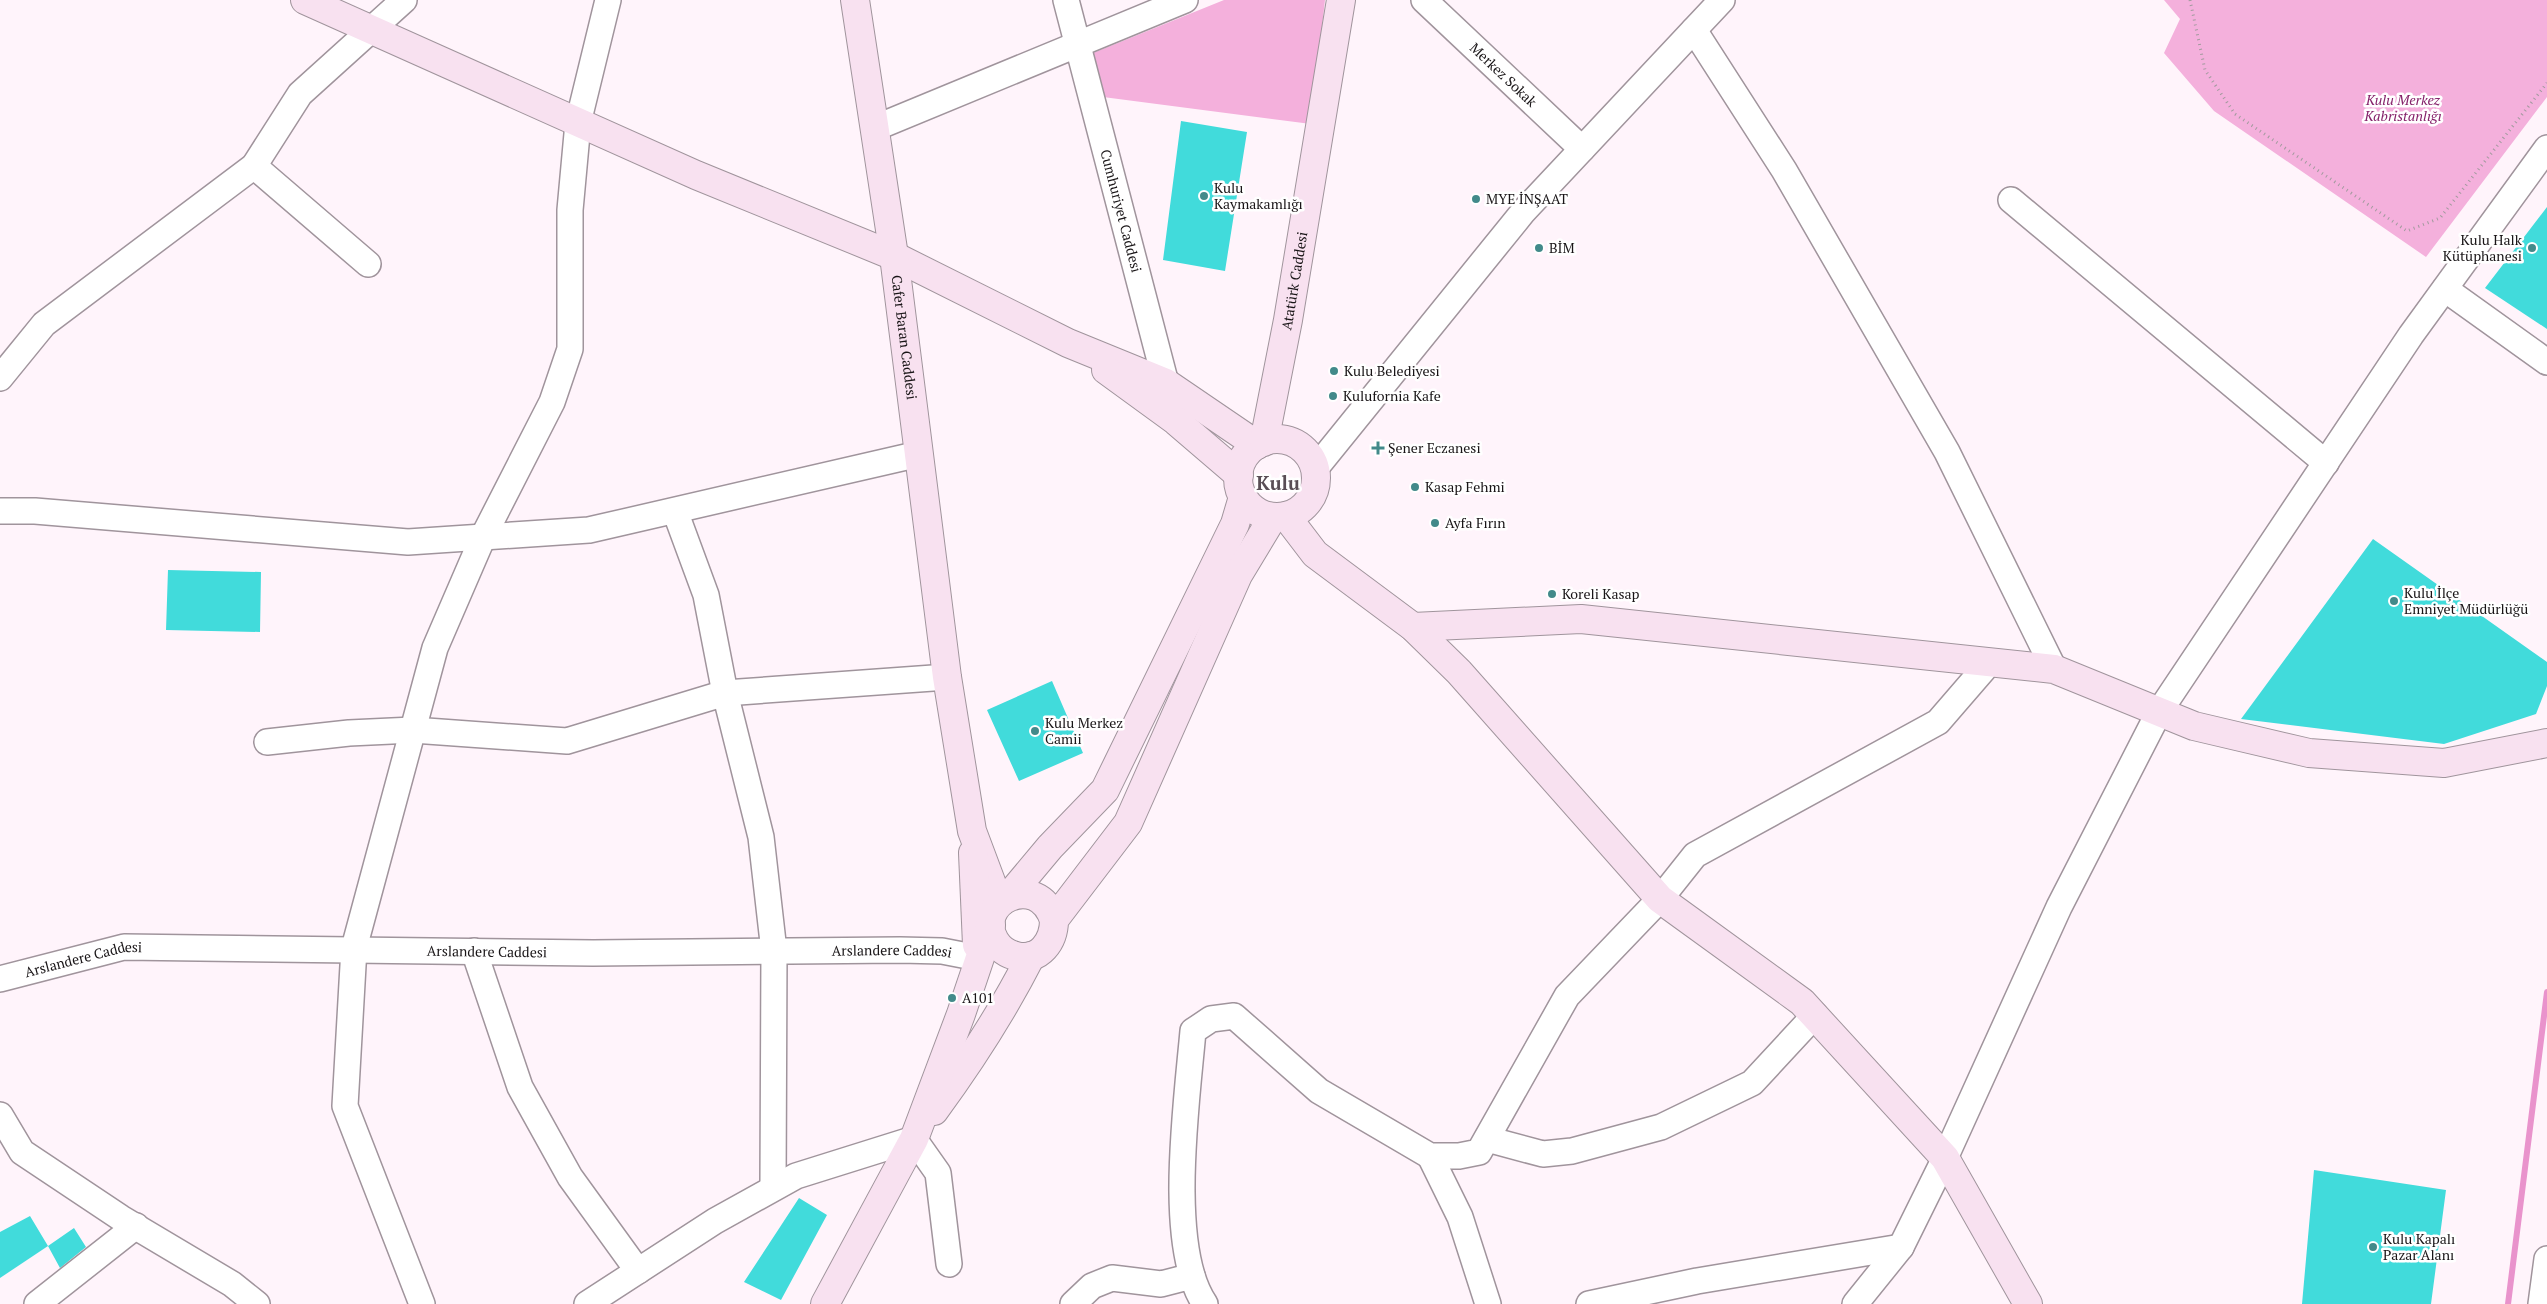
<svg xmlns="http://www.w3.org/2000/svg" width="2547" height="1304" viewBox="0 0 2547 1304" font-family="'PT Serif',serif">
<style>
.green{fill:#f4b0dc}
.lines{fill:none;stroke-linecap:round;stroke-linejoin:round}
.stream{stroke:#e993cc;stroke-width:6}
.building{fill:#41dbdb}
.street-casing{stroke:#a0949c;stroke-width:28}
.secondary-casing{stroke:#a0949c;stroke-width:30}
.path{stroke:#a29a9e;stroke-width:3;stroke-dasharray:1 4;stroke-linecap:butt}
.street{stroke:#fff;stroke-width:25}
.secondary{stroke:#f8e1f0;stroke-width:28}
.poi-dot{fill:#428a8a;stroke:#fff;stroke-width:2}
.labels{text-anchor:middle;stroke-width:5;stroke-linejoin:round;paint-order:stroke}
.street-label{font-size:14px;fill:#191517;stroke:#fff}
.park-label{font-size:14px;font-style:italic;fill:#86236b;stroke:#fff}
.poi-label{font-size:14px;fill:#191517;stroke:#fff;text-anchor:start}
.district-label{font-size:19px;font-weight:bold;fill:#594e55;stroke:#fff}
</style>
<rect width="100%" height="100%" fill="#fff4fb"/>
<path class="green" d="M 1224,0 L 1325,0 L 1311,124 L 1103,97 L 1093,53 Z
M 2164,0 L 2547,0 L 2547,97 L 2426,257 L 2214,111 L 2164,53 L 2180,19 Z"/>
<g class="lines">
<path class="stream" d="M 2508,1304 L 2547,992"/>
</g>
<path class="building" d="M 1181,121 L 1247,132 L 1225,271 L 1163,260 Z
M 2547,207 L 2547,329 L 2485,288 Z
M 2373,539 L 2547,662 L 2547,686 L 2536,714 L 2444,744 L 2241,719 Z
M 168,570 L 261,572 L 260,632 L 166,630 Z
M 1052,681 L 1083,753 L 1019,781 L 987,710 Z
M 2314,1170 L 2446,1190 L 2431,1304 L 2302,1304 Z
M 799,1198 L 827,1215 L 781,1300 L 744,1282 Z
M 30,1216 L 48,1246 L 0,1278 L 0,1232 Z
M 74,1228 L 86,1247 L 60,1268 L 48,1246 Z"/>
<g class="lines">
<g class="street-casing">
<g id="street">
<path id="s1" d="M 1066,0 L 1170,399"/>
<path id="s2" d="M 1424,0 L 1582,149"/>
<path d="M 1694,30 L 1784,170 L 1947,452 L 2054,669"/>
<path d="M 875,128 L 1185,0"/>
<path d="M 254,166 L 368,264"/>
<path d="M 2011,200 L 2326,463"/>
<path d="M 2445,289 L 2547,362"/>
<path d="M 0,378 L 44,324 L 254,166 L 300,94 L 404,0"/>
<path d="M 1315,469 L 1523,212 L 1722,0"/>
<path d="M 0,511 L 35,511 L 408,542 L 483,537 L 589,530 L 919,454"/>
<path d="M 675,511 L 706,595 L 725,693 L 761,837 L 774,951 L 773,1188"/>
<path d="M 267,742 L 349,733 L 413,730 L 567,741 L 725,693 L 947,677"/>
<path d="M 474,951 L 520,1087 L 570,1177 L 638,1271"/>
<path id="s3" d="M 0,979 L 124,947 L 593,953 L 900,950 L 942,951 L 978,958"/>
<path d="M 0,1115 L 22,1152 L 121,1218 L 232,1284 L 257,1304"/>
<path d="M 1487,1139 L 1543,1154 L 1572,1151 L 1661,1127 L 1752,1083 L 1815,1015"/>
<path d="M 1430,1156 L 1460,1217 L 1488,1304"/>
<path d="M 37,1304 L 136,1226"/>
<path d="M 422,1304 L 345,1106 L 354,948 L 435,648 L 483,537 L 552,402 L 570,349 L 570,210 L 578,123 L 608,0"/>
<path d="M 587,1304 L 715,1221 L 796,1176 L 914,1139 L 938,1173 L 949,1264"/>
<path d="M 1073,1304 L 1092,1286 L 1112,1278 L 1161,1284 L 1192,1276"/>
<path d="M 1205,1304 C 1166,1247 1187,1100 1193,1031 L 1211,1019 L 1234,1016 L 1319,1091 L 1430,1156 L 1459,1156 L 1479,1152 L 1567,996 L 1660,899 L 1695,855 L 1938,722 L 1989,663"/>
<path d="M 1589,1304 L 1697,1281 L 1901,1247"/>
<path d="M 1855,1304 L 1901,1247 L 1945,1158 L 2059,907 L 2159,712 L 2411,335 L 2547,148"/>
<path d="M 2541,1304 L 2547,1259"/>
</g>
</g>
<g class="secondary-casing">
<g id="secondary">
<path d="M 305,0 L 696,175 L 894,256 L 1068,343 L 1166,383 L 1257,445"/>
<path id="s4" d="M 855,0 L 894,256 L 947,677 L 972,831 L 999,903"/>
<path d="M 1106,370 L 1176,421 L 1239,475"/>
<circle cx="1277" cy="478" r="39"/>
<path id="s5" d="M 1264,442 L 1288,320 L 1341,0"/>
<path d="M 1286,516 L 1315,554 L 1413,627 L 1459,672 L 1660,899 L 1802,1002 L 1945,1158 L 2028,1304"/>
<path d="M 1413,627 L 1581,619 L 2054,669 L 2194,726 L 2309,753 L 2444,763 L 2547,743"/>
<path d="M 973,853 L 977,945"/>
<path d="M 1009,896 L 1050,847 L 1105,790 L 1235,524 L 1243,497"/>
<path d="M 1054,920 C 1037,869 972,903 995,941 C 1000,949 1007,954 1016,956 C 1040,962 1054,941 1054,920 L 1128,823 L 1238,575 L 1273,517"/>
<path d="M 934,1111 C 970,1062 1003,1011 1031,956"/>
<path d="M 825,1304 L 914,1139 L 961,1014 L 991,925"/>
</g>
</g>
<path class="path" d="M 2190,0 L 2205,70 L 2235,114 L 2407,231 L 2440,218 L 2547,83"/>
<use href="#street" class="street"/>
<use href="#secondary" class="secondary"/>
</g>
<g class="poi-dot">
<circle cx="1204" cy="196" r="5"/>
<circle cx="1476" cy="199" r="5"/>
<circle cx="1539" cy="248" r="5"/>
<circle cx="2532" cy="248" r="5"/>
<circle cx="1334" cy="371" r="5"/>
<circle cx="1333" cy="396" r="5"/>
<path d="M1375.5 440.5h5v5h5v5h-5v5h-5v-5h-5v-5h5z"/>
<circle cx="1415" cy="487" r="5"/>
<circle cx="1435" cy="523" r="5"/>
<circle cx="1552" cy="594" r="5"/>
<circle cx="2394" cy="601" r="5"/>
<circle cx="1035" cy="731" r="5"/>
<circle cx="952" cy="998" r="5"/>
<circle cx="2373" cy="1247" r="5"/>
</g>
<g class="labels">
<g class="street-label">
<text dy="5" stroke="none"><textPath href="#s2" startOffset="109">Merkez Sokak</textPath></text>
<text dy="5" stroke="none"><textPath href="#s1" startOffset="218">Cumhuriyet Caddesi</textPath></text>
<text dy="5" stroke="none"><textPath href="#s5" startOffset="164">Atatürk Caddesi</textPath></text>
<text dy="5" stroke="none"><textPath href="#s4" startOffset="341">Cafer Baran Caddesi</textPath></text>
<text dy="5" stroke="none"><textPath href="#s3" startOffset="491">Arslandere Caddesi</textPath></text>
<text dy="5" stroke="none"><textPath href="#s3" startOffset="896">Arslandere Caddesi</textPath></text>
<text dy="5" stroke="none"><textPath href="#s3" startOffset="86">Arslandere Caddesi</textPath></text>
</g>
<g class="park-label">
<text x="2403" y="105">Kulu Merkez<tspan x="2403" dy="16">Kabristanlığı</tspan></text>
</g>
<g class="poi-label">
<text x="1214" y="193">Kulu<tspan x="1214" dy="16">Kaymakamlığı</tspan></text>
<text x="1486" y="204">MYE İNŞAAT</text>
<text x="2522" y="245" text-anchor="end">Kulu Halk<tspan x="2522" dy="16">Kütüphanesi</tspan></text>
<text x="1549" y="253">BİM</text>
<text x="1344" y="376">Kulu Belediyesi</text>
<text x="1343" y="401">Kulufornia Kafe</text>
<text x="1388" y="453">Şener Eczanesi</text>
<text x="1425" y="492">Kasap Fehmi</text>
<text x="1445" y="528">Ayfa Fırın</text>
<text x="2404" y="598">Kulu İlçe<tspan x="2404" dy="16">Emniyet Müdürlüğü</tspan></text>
<text x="1562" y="599">Koreli Kasap</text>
<text x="1045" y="728">Kulu Merkez<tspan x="1045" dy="16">Camii</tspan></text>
<text x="962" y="1003">A101</text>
<text x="2383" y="1244">Kulu Kapalı<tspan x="2383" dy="16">Pazar Alanı</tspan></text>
</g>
<g class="district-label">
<text x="1278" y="490">Kulu</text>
</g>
</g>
</svg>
